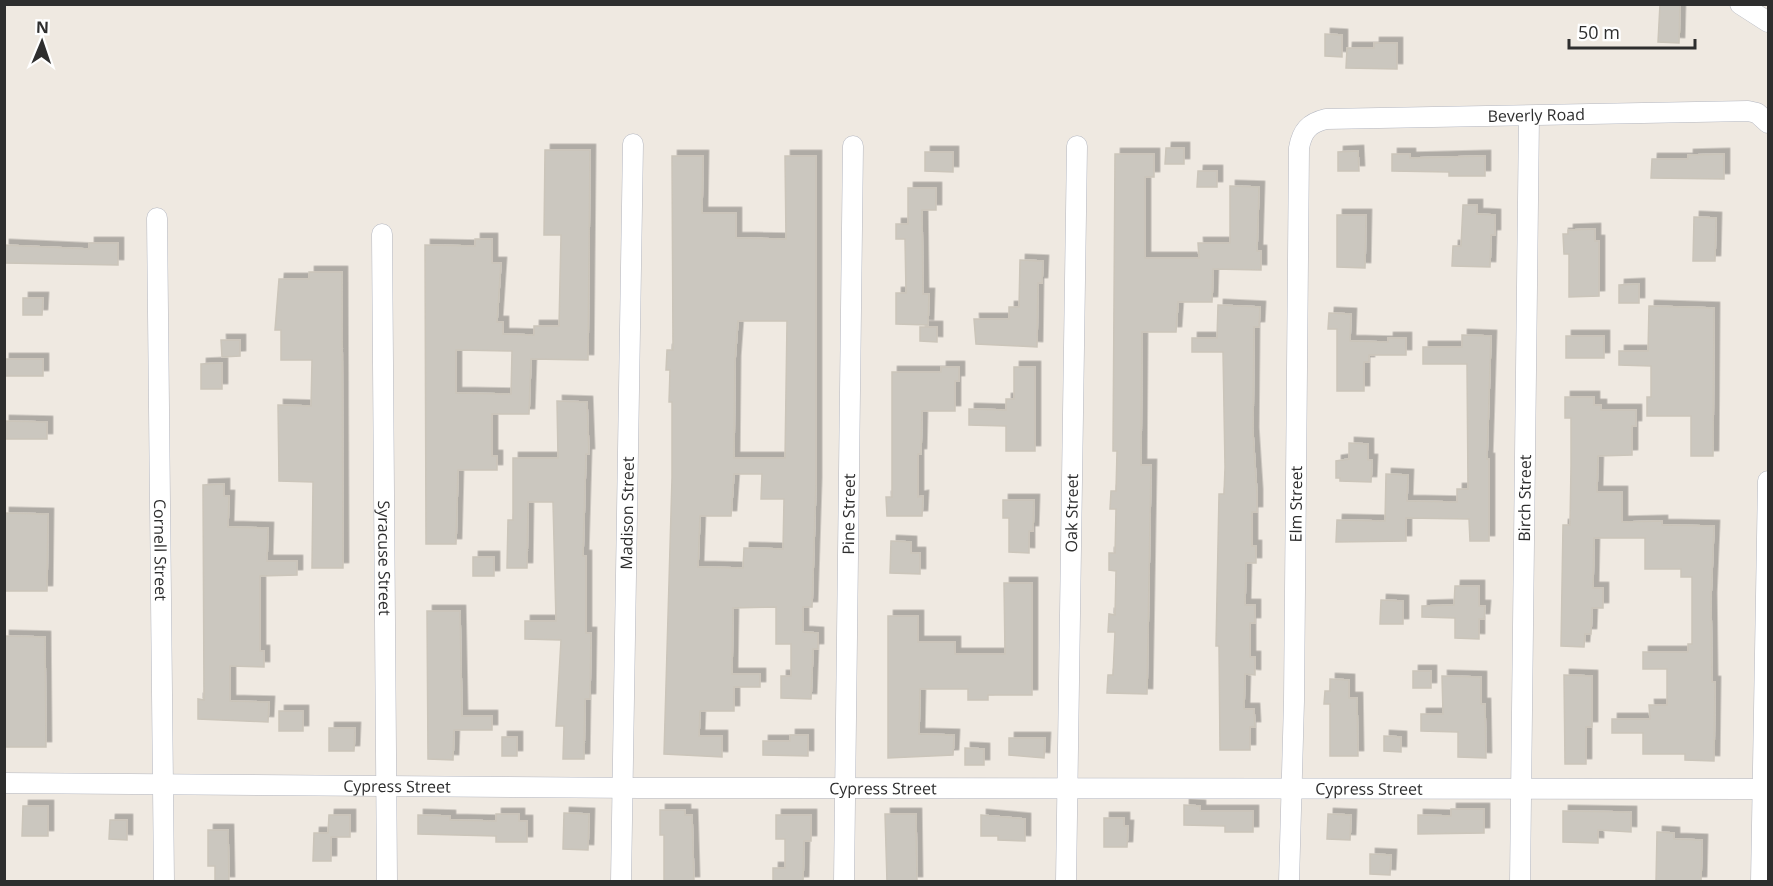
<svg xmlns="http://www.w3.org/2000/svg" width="1773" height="886" viewBox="0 0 1773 886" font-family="'Open Sans',sans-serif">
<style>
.building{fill:#cbc7bf;stroke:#cbc5ba;stroke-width:1.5;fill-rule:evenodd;filter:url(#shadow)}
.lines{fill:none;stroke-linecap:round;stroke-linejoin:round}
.minor-casing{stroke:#b4b7c1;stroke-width:21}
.minor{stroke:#fff;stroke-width:20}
.labels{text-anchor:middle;stroke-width:4.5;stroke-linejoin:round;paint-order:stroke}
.street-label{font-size:16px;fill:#2e2e2e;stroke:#fff}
</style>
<defs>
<filter id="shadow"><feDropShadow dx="5.5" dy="-5.5" stdDeviation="0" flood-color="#0004"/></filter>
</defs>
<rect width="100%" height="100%" fill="#efe9e1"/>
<path class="building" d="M 1660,4 L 1680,4 L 1679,43 L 1658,42 Z
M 1325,34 L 1342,35 L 1342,57 L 1325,56 Z
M 1374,43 L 1397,43 L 1397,69 L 1346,68 L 1347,48 L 1374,48 Z
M 1166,148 L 1184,148 L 1184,164 L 1165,164 Z
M 545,150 L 590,150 L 588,360 L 531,359 L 529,414 L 492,414 L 492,456 L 497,456 L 497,470 L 458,470 L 456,544 L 426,544 L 425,245 L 475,246 L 475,239 L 492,239 L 492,263 L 501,263 L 497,322 L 503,322 L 503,334 L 534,335 L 534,326 L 559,326 L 561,235 L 544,235 ZM 456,350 L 512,351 L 511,394 L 456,393 Z
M 1358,151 L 1359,171 L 1338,171 L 1338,152 Z
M 925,152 L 953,152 L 953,172 L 925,171 Z
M 1115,154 L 1154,154 L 1154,177 L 1145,177 L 1145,258 L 1199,258 L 1198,243 L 1230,243 L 1230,186 L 1259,187 L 1257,251 L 1261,251 L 1261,270 L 1213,269 L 1212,302 L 1178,302 L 1176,332 L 1142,332 L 1141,465 L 1151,465 L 1147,694 L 1107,693 L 1108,675 L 1113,675 L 1115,632 L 1108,632 L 1109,614 L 1115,615 L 1116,571 L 1109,570 L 1109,553 L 1115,553 L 1116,509 L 1110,509 L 1111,491 L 1116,491 L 1117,451 L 1113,451 Z
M 1392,154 L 1410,154 L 1410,158 L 1485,156 L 1485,176 L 1449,176 L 1449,172 L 1392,171 Z
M 1724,154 L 1724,179 L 1651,178 L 1652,159 L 1688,159 L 1688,155 Z
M 672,156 L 703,156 L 702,213 L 736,213 L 736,238 L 786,239 L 785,156 L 816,156 L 816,484 L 812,607 L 803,607 L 803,632 L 818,633 L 818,649 L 813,649 L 811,699 L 781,698 L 781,676 L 791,676 L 791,644 L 776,644 L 776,607 L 733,608 L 732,674 L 760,674 L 760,687 L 734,687 L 734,711 L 700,711 L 699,736 L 722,736 L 722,757 L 664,754 L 672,478 L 672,402 L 669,402 L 670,370 L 666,370 L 667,350 L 673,350 ZM 738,321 L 787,321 L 785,458 L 734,458 L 735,361 ZM 734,474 L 762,474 L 761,499 L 784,499 L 783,549 L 744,548 L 743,568 L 698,567 L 700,516 L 731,516 Z
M 1198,171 L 1217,171 L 1217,187 L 1197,187 Z
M 908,188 L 936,188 L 936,210 L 922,210 L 923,294 L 929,294 L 928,325 L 896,324 L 896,293 L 906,293 L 905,239 L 896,239 L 896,224 L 908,224 Z
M 1463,205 L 1477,205 L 1477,214 L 1495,215 L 1495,235 L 1491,235 L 1490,267 L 1452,266 L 1453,246 L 1461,246 Z
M 1337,215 L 1366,215 L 1365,268 L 1337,267 Z
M 1694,217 L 1716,218 L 1715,261 L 1693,261 Z
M 1595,229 L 1595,241 L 1599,241 L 1599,296 L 1569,297 L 1569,254 L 1564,254 L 1563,234 L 1568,234 L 1568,230 Z
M 89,243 L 118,243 L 118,265 L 4,263 L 4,245 L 89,249 Z
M 1020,260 L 1043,261 L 1042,283 L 1038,283 L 1037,347 L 976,344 L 974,319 L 1009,319 L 1009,307 L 1019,307 Z
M 309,272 L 342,272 L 343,568 L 312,568 L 313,482 L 279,481 L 278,405 L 311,406 L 312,360 L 281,360 L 281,330 L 275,330 L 279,279 L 309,279 Z
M 1639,284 L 1639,303 L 1619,303 L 1619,285 Z
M 23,298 L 43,298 L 42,315 L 23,315 Z
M 1218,305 L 1260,307 L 1259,327 L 1254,327 L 1253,433 L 1257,494 L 1257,512 L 1252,512 L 1252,546 L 1256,546 L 1256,563 L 1246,563 L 1245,605 L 1255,605 L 1255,623 L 1250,623 L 1250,657 L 1255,657 L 1255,675 L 1245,674 L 1244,709 L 1254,709 L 1255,727 L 1250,727 L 1250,750 L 1220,750 L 1219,646 L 1216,646 L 1219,494 L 1224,494 L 1225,467 L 1223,352 L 1192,352 L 1192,338 L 1217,338 Z
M 1649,306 L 1714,308 L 1713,456 L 1691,456 L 1691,416 L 1647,416 L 1647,397 L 1651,397 L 1651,366 L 1619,365 L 1619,351 L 1648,351 Z
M 1329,313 L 1351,314 L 1350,341 L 1388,342 L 1388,338 L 1406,338 L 1406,355 L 1369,355 L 1369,362 L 1364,362 L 1364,391 L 1337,391 L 1337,329 L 1328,329 Z
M 920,327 L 937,327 L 937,342 L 920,341 Z
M 1462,335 L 1491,336 L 1487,459 L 1489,459 L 1489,541 L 1470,541 L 1469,519 L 1406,518 L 1406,541 L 1336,542 L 1337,520 L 1385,521 L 1386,474 L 1408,475 L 1407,501 L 1457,502 L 1457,489 L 1468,489 L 1467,364 L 1423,364 L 1423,347 L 1462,347 Z
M 1566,336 L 1604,336 L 1604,358 L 1566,358 Z
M 221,340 L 240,340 L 240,356 L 222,357 Z
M 4,359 L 43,359 L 43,376 L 4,376 Z
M 222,363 L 222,389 L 201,389 L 201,364 Z
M 941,367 L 959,367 L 959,381 L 955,381 L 955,411 L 922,411 L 921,454 L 918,454 L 918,497 L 923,496 L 922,516 L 887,516 L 886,497 L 892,497 L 892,372 L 941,372 Z
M 1014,367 L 1035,367 L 1035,451 L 1006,451 L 1006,426 L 969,425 L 969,409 L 1006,410 L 1006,399 L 1014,399 Z
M 1565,397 L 1594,397 L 1594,405 L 1601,405 L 1601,410 L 1636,410 L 1636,426 L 1632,426 L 1632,455 L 1598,456 L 1597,492 L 1622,492 L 1622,522 L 1662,521 L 1662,525 L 1714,526 L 1711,598 L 1712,682 L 1715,682 L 1714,761 L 1685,760 L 1685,754 L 1643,754 L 1643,733 L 1612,733 L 1612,719 L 1650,719 L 1649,705 L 1667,705 L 1667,669 L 1643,669 L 1643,652 L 1688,652 L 1688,644 L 1692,644 L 1692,577 L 1681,577 L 1681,569 L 1645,569 L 1645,538 L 1594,538 L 1593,588 L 1603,588 L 1603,608 L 1592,608 L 1591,634 L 1585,634 L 1584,647 L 1561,646 L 1563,525 L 1570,525 L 1571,466 L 1571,418 L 1565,418 Z
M 557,401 L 587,402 L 589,454 L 586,454 L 583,556 L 586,556 L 586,633 L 591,633 L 590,699 L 585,699 L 584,759 L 563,759 L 564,726 L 556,726 L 561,640 L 525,639 L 525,621 L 556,621 L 553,502 L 528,502 L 527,568 L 507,568 L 508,520 L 513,520 L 513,458 L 558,458 Z
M 4,421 L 47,422 L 47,439 L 4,439 Z
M 1349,443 L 1368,444 L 1368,460 L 1372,460 L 1371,482 L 1340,481 L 1340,478 L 1336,478 L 1336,461 L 1349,459 Z
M 224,484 L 224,496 L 229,496 L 228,527 L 268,528 L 267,561 L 297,561 L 297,575 L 260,576 L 260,651 L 264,651 L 264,667 L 230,666 L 230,701 L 269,702 L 268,722 L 198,719 L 198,699 L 204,700 L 203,485 Z
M 1003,500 L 1034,500 L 1033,531 L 1029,531 L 1029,553 L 1009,552 L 1009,518 L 1003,518 Z
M 4,513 L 48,514 L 47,591 L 4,591 Z
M 891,541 L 911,542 L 911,553 L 920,553 L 920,574 L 890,573 Z
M 473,557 L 494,557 L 494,576 L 473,576 Z
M 1004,583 L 1032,583 L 1032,695 L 988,695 L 988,700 L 968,700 L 968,689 L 920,689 L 919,734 L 954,735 L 953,755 L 888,758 L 888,616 L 918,616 L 918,642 L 955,642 L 955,654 L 1005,654 Z
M 1455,586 L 1479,586 L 1479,606 L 1485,606 L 1484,619 L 1479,619 L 1479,639 L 1455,638 L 1455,618 L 1422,617 L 1422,606 L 1454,605 Z
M 1381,600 L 1403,601 L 1403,624 L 1380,624 Z
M 427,611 L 460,611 L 462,716 L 492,716 L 492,730 L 454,730 L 453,760 L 428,759 Z
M 4,636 L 45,637 L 46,747 L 4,747 Z
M 1413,671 L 1431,671 L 1431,688 L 1413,688 Z
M 1564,675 L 1592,676 L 1592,727 L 1586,727 L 1586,764 L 1565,764 Z
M 1442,676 L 1481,677 L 1481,704 L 1485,704 L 1486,758 L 1458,757 L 1458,732 L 1421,731 L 1421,714 L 1443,714 Z
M 1330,679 L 1349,680 L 1349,698 L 1357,698 L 1358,756 L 1330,756 L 1330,704 L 1324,704 L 1325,691 L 1330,691 Z
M 279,711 L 303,711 L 303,731 L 279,731 Z
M 329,728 L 355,728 L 354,751 L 329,751 Z
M 790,735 L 808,735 L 808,756 L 763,755 L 763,741 L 790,741 Z
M 1384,736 L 1401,737 L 1401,752 L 1384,751 Z
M 502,737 L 517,737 L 517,756 L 502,756 Z
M 1009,738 L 1045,738 L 1044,758 L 1009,755 Z
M 965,748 L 984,749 L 984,765 L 965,765 Z
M 1184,805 L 1200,806 L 1200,811 L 1253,811 L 1253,832 L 1225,832 L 1225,826 L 1184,825 Z
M 23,806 L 48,806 L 48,836 L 22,836 Z
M 1451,809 L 1484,809 L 1484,833 L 1418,834 L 1418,815 L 1451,816 Z
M 660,810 L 685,810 L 685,815 L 692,815 L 694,882 L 664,882 L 664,835 L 660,835 Z
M 1563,811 L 1631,812 L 1631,832 L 1598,830 L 1598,843 L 1563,842 Z
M 564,813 L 589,814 L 588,850 L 563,849 Z
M 496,814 L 519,814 L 519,821 L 527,821 L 527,842 L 496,842 L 496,836 L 418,834 L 418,815 L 450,816 L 450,820 L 496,821 Z
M 885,814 L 916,814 L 917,882 L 887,882 Z
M 1328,814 L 1351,815 L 1350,840 L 1327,839 Z
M 329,815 L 350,815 L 350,837 L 331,837 L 331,861 L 313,861 L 314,833 L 328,833 Z
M 776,815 L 811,815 L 811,841 L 804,841 L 803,882 L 773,882 L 773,868 L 785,868 L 785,839 L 776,839 Z
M 981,815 L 1025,819 L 1025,841 L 998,840 L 998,836 L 981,836 Z
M 1104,818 L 1124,818 L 1124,826 L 1128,826 L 1127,847 L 1104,847 Z
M 110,820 L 127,820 L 127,840 L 109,839 Z
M 208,830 L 228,830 L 229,882 L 215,882 L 215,866 L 208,866 Z
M 1657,832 L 1674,833 L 1674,839 L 1702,840 L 1701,882 L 1656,882 Z
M 1370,854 L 1391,855 L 1390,875 L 1370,874 Z"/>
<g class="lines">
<g class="minor-casing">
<g id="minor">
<path d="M 1740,4 L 1768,22"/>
<path id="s1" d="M 157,218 L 164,882"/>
<path id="s2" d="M 382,234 L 387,882"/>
<path id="s3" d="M 4,783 L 640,788 L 1762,789"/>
<path id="s4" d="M 621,882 L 633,144"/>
<path id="s5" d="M 844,882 L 853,146"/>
<path id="s6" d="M 1066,882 L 1077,146"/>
<path id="s7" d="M 1289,882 L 1294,701 L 1299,148 C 1302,131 1309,123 1326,119 L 1748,111 L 1757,113 L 1768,123"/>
<path id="s8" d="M 1520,882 L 1529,116"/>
<path d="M 1761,882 L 1768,481"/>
</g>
</g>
<use href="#minor" class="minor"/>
</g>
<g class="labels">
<g class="street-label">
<text dy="6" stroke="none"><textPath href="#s7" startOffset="987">Beverly Road</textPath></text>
<text dy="6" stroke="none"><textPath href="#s8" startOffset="384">Birch Street</textPath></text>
<text dy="6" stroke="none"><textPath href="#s7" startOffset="378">Elm Street</textPath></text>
<text dy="6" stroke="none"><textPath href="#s4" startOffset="369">Madison Street</textPath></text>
<text dy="6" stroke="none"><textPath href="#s5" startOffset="368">Pine Street</textPath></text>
<text dy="6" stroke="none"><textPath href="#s6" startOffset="369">Oak Street</textPath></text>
<text dy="6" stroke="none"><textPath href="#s1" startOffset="332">Cornell Street</textPath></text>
<text dy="6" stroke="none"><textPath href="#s2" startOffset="324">Syracuse Street</textPath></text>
<text dy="6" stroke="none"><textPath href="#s3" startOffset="393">Cypress Street</textPath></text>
<text dy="6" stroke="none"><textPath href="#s3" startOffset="879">Cypress Street</textPath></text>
<text dy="6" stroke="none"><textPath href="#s3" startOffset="1365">Cypress Street</textPath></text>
</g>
</g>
<rect width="1773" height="886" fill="none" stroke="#2e2e2e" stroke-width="12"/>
<g transform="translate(42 42) rotate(2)" stroke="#ffffff" stroke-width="4.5" paint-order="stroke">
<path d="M0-4.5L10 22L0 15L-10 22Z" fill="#2e2e2e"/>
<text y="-9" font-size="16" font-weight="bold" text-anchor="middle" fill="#2e2e2e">N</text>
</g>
<path d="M1569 39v9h126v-9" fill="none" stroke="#2e2e2e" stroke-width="3"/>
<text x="1578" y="39" font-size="18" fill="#2e2e2e" stroke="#ffffff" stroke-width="4.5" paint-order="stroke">50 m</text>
</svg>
